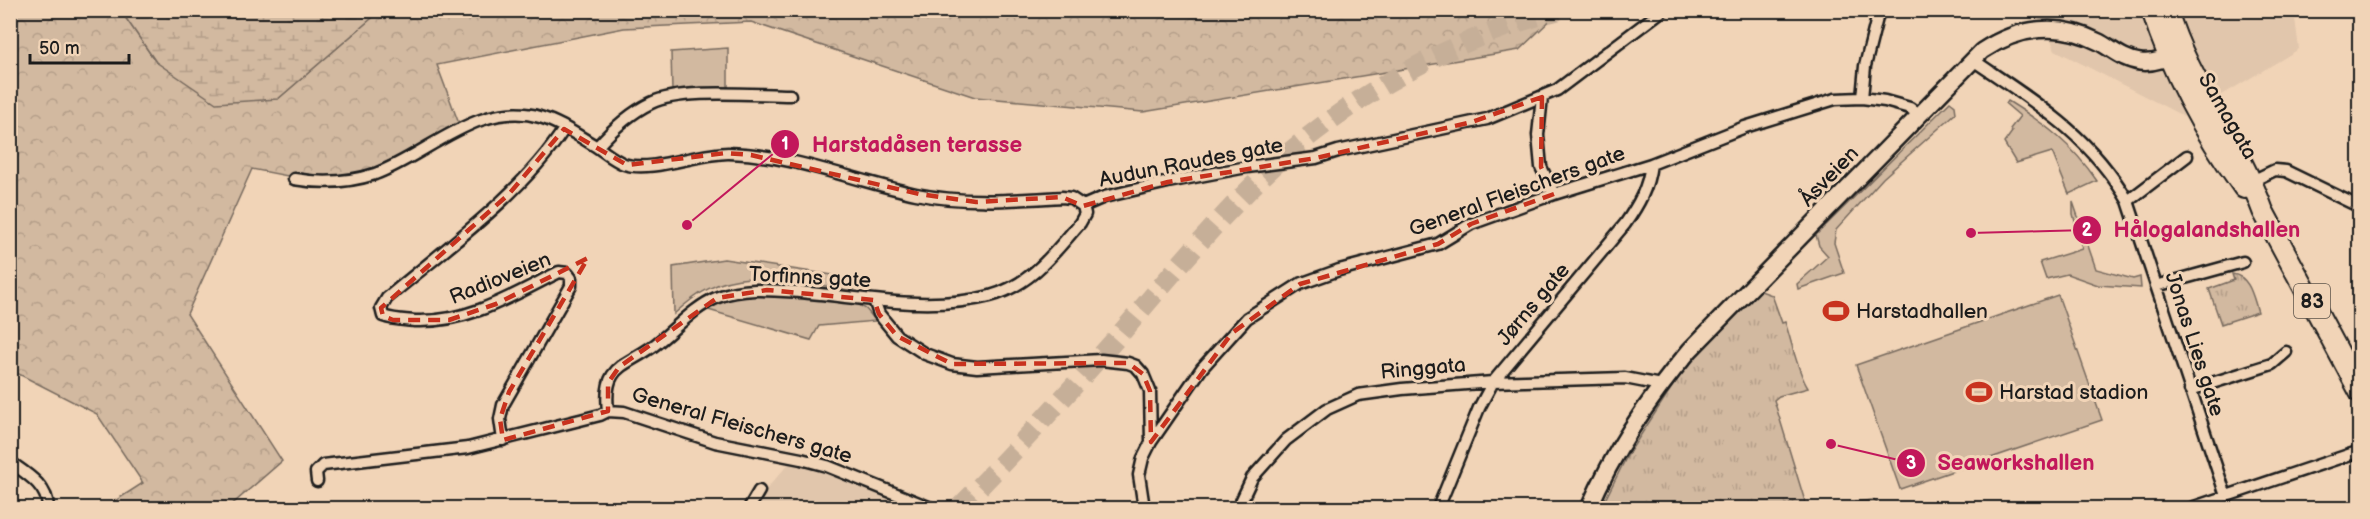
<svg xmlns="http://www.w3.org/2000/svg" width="2370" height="519" viewBox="0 0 2370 519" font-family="'Balsamiq Sans',sans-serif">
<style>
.built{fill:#e1c6ac}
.green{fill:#d2b9a0;stroke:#776a5e;stroke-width:1.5}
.forest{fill:url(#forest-crowns);stroke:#776a5e;stroke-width:1.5}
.wetland{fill:url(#wetland-marsh);stroke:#776a5e;stroke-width:1.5}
.park{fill:url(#park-tufts);stroke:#776a5e;stroke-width:1.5}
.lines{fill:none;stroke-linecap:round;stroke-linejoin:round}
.highway-tunnel{stroke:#c6af98;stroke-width:20;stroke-dasharray:20 10;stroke-linecap:butt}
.street-casing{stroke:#1c1c1c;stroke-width:15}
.secondary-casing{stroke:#1c1c1c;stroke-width:20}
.highway-casing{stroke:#1c1c1c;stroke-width:24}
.street{stroke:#f1d4b7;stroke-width:10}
.secondary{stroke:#f1d4b7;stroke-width:15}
.highway{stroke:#f1d4b7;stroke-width:20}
.marked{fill:none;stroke:#c8321e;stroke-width:4.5;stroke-dasharray:12 8;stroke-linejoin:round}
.labels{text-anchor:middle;stroke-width:6;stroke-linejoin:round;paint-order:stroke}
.shield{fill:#f1d4b7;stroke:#5c534a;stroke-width:1.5}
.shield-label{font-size:20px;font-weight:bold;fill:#1c1c1c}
.street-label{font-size:21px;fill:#1c1c1c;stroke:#f1d4b7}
.poi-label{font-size:21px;fill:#1c1c1c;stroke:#f1d4b7;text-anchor:start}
.leader{fill:none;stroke:#c2185b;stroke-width:2}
.callout-dot{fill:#c2185b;stroke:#f1d4b7;stroke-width:2}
.mark-label{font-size:18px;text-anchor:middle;font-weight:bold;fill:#fff}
.callout-label{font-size:22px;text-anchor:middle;font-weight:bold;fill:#c2185b;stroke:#f1d4b7;stroke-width:6;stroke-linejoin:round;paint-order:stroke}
</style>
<defs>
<pattern id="forest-crowns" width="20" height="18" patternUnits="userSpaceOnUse" patternTransform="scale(1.5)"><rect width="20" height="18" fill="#d2b9a0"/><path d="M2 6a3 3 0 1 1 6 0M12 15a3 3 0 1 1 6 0" fill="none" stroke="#b49e89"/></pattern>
<pattern id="wetland-marsh" width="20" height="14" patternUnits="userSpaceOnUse" patternTransform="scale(1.5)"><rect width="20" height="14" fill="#d2b9a0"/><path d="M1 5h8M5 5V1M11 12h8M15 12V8" fill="none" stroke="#b49e89"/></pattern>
<pattern id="park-tufts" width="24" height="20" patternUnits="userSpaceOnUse" patternTransform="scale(1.5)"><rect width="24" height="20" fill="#d2b9a0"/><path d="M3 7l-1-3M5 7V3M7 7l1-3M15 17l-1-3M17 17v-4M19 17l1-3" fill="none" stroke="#b49e89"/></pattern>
</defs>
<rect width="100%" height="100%" fill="#f1d4b7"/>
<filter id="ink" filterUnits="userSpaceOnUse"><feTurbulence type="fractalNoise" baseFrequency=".0167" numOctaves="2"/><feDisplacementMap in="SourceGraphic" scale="12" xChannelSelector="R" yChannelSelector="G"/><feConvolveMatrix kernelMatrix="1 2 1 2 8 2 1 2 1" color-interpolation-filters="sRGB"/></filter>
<g filter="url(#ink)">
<path class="built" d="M 2040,11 L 2294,11 L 2299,49 L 2185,117 L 2055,50 Z
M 791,461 L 822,469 L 915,508 L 753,508 L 756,501 Z"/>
<path class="green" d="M 728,48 L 728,89 L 672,91 L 671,52 Z
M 2008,101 C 2045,124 2072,144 2097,181 L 2069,194 L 2052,152 L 2016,163 L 2004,143 L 2012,132 L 2010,129 L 2020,116 L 2006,104 Z
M 1950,102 L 1955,106 L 1956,113 L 1883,178 L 1836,230 L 1834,243 L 1844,273 L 1798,289 L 1797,284 L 1828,256 L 1819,246 L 1816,235 Z
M 2073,202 L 2096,269 L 2133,279 L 2140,277 L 2141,288 L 2098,285 L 2067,274 L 2046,279 L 2040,262 L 2082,249 L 2073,214 Z
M 724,259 L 846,277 L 854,283 L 854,289 L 750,278 C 717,280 697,293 674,314 L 673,267 Z
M 742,295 L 773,295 L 854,302 L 866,309 L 876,321 L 819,326 L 811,340 L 705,309 L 721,301 Z
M 2058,295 L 2102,420 L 1900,489 L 1856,365 Z"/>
<path class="forest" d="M 1561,10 L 1519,50 L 1143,112 L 975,97 L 751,22 L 624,28 L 437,65 L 461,129 L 334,185 L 252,169 L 187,314 L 282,461 L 228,508 L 104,508 L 143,483 L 97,414 L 11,370 L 10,11 L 121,11 L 156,62 L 278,99 L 380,11 Z"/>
<path class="wetland" d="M 121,11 L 380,11 L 278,99 L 216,103 L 156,62 Z"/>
<path class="park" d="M 2232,274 C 2250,276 2253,297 2258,312 L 2221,324 L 2209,289 L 2234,280 Z
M 1758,290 L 1772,295 L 1782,323 L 1785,322 C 1792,342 1797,371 1808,388 L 1779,396 L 1774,400 L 1807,508 L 1601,508 L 1627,456 L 1685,367 Z
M 1873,500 L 1884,508 L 1835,508 L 1854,502 Z"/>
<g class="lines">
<path class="highway-tunnel" d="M 959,508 C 1015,451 1069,392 1122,332 C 1172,274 1221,214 1278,162 C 1359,91 1455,38 1559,10"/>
<g class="street-casing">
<path id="street" d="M 1973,60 C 2036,103 2088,133 2128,201 L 2226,496
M 790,95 C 754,95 681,88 651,103 C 630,113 612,130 597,147 C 606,153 614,160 624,164 C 651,173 698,153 728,153 C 788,154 856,181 916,194 C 965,204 1012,200 1062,197 L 1071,198 L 1083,206
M 1542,97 L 1538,135 L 1541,167 L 1554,194
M 1862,98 L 1865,66 L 1879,10
M 294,179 C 322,184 347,183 375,174 C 427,155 480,99 540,117 C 559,122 580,137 597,147
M 2252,181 L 2275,170 L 2286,171 L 2360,207
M 2128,201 L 2187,156
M 1083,206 L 1104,197 L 1168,182 L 1247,167 L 1316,158 L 1338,151 L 1487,119 L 1557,90 L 1663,10
M 2156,286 L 2243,262
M 874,300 L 879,314 L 897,336 L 925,354 L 952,364 L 977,367 L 1101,360 L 1128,363 L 1136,366 L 1143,374 L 1150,391 L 1151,442
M 2190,390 L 2272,364 L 2286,352
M 608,411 L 624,412 L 715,442 L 801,459 L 827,466 L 931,508
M 503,440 L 500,419 L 503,405 L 571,286 L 571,278 L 567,273 L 559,272 C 513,295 469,323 415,321 C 404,320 394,320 383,316 L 381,308 L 387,298 C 446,248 522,194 564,129
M 10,462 C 27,474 48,486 48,508
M 317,481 L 316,472 L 323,465 L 468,448 L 600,415 L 608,411 C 603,366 622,368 652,347 C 674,331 692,308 718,297 C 743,287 772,290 799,292 C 861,297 928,312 990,296 C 1031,285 1054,253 1080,223 L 1085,214 L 1083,206
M 749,508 L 759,491
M 1144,508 L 1139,475 L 1143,458 L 1151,442 L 1202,368 L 1247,318 L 1300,284 L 1339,270 L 1438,244 L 1471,224 L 1554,194 L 1651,164 L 1745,127 L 1835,99 L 1862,98 L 1885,101 L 1910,108 L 1918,114
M 1238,508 L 1252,478 L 1286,440 L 1327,409 L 1358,395 L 1402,389 L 1493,382 L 1625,378 L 1661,385
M 1438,508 L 1479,408 L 1493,382 L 1625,224 C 1639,204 1648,188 1651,164
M 2191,508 L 2360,451"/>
</g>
<g class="secondary-casing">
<path id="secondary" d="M 1589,508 C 1614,450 1649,398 1690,350 L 1982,51 C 2018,27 2059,21 2099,42 C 2112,49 2124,60 2140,62 C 2154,64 2167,58 2179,52"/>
</g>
<g class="highway-casing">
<path id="highway" d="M 2152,10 C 2172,74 2205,134 2244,188
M 2167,10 C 2188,82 2238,141 2263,211 L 2360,392"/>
</g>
<use href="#street" class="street"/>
<use href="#secondary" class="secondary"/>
<use href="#highway" class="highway"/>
</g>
</g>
<path class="marked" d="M 1542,97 L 1541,167 L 1554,194 L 1471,224 L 1438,244 L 1300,284 L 1232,333 L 1151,442 L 1150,391 L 1143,374 L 1128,363 L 952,364 L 897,336 L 879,314 L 874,300 L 767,290 L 717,298 L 619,367 L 608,383 L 608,411 L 503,440 L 500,419 L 509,392 L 588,258 L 496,304 L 449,320 L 393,320 L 383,316 L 381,308 L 509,194 L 564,129 L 627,165 L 726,153 L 751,155 L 919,194 L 976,202 L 1062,197 L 1083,206 L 1168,182 L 1316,158 L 1472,122 Z"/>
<defs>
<g id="stadium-bare" transform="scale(2.07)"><path d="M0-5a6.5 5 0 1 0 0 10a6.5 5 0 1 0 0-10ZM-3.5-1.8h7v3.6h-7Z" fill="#c8321e" stroke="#f1d4b7" stroke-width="2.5" paint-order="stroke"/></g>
</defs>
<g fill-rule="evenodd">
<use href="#stadium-bare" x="1836" y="311"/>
<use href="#stadium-bare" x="1979" y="392"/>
</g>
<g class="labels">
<rect class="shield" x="2294" y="284" width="36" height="34" rx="4.5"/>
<g class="shield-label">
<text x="2312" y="308">83</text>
</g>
<g class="street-label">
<text transform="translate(2228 116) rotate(60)" y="7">Samagata</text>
<text transform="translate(1191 162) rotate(-11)" y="7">Audun Raudes gate</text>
<text transform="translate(1829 176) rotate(-46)" y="7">Åsveien</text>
<text transform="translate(1517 191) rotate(-20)" y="7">General Fleischers gate</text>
<text transform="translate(810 277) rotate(3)" y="7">Torfinns gate</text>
<text transform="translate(500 278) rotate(-22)" y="7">Radioveien</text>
<text transform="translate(1533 304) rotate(-50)" y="7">Jørns gate</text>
<text transform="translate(2195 344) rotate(72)" y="7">Jonas Lies gate</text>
<text transform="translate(1423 368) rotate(-5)" y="7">Ringgata</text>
<text transform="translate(742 425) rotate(16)" y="7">General Fleischers gate</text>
</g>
<g class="poi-label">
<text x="1856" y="318">Harstadhallen</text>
<text x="1999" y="399">Harstad stadion</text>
</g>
</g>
<path class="leader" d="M687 225L785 144M1971 233L2087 230M1831 444L1911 463"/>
<g class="callout-dot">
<circle cx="687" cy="225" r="6"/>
<circle cx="1971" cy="233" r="6"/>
<circle cx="1831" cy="444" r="6"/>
<circle cx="785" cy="144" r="15"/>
<circle cx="2087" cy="230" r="15"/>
<circle cx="1911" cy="463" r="15"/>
</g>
<g class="mark-label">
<text x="785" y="150">1</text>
<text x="2087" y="236">2</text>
<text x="1911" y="469">3</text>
</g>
<g class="callout-label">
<text x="917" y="152">Harstadåsen terasse</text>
<text x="2207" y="237">Hålogalandshallen</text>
<text x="2016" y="470">Seaworkshallen</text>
</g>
<rect width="2370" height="519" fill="none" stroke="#f1d4b7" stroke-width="36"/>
<rect x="18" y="18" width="2334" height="483" fill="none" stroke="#1c1c1c" stroke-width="2" filter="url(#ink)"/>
<path d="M30 54v9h99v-9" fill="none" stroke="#1c1c1c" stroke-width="3"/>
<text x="39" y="54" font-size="18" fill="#1c1c1c" stroke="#f1d4b7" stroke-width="4.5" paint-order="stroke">50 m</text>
</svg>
